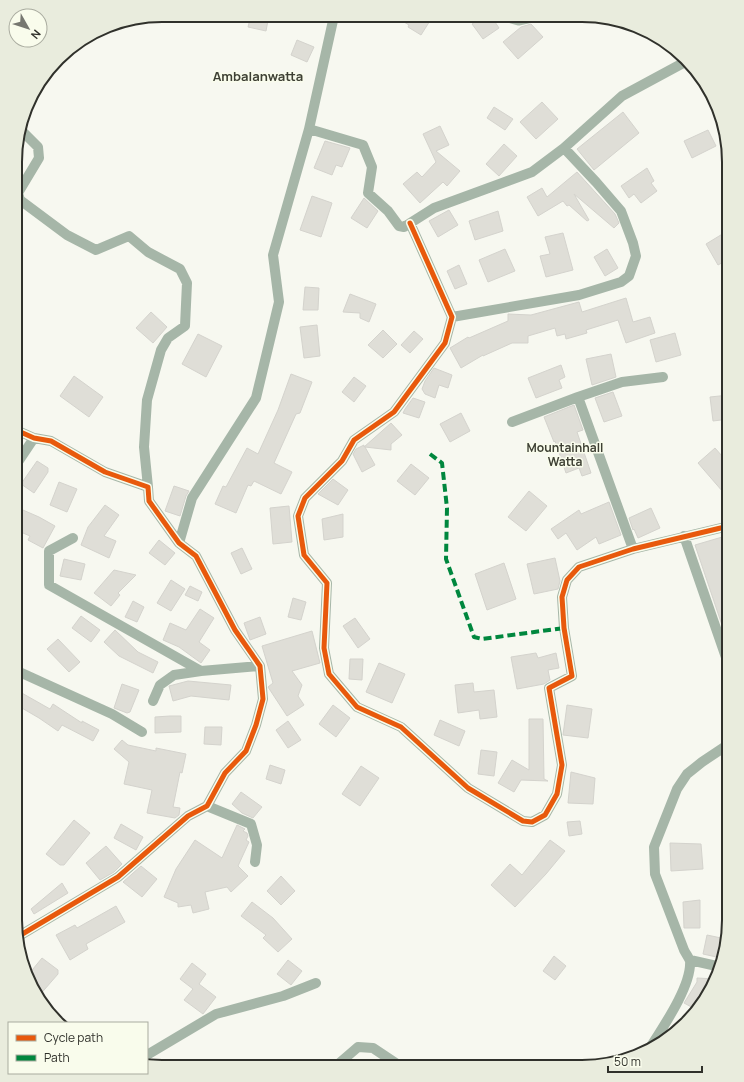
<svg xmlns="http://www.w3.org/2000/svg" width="744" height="1082" viewBox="0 0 744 1082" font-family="Manrope,sans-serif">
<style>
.building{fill:#dfded7;stroke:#d4d3cd}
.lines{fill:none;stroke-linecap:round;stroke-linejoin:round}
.street{stroke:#a6b6a8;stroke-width:10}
.secondary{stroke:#b0bdaf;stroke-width:15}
.quiet{stroke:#00873e;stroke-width:4;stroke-dasharray:8 4;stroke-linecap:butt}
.cycleway-casing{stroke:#f9fcec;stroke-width:8}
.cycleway{stroke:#e8590c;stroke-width:5}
.labels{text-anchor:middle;stroke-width:3;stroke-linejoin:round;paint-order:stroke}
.neighbourhood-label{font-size:12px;font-weight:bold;fill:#3e4034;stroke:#f9fcec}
.quarter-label{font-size:13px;font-weight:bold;fill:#3e4034;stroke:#f9fcec}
.rim{fill:none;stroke:#30312b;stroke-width:2}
</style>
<rect width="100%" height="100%" fill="#f7f8f0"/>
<path class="building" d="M 251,15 L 269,15 L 266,31 L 248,27 Z
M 394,16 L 433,16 L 421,35 L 408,27 L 409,25 Z
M 484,16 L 491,16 L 499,28 L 483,39 L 472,24 Z
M 531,24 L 543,37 L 518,59 L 503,42 L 521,27 Z
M 297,40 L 314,47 L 307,62 L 291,55 Z
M 542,102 L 558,119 L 536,139 L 520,122 Z
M 494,107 L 513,119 L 505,130 L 487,118 Z
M 623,112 L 639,133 L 594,170 L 577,149 Z
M 440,126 L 449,145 L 436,151 L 460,171 L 447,186 L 443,182 L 420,203 L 403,184 L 417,172 L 422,177 L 436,162 L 423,134 Z
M 708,130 L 716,146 L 692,158 L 684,141 Z
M 325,141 L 350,148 L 342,167 L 336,165 L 332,175 L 314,168 Z
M 504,144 L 517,156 L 499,176 L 486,164 Z
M 647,168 L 654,181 L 651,183 L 657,191 L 641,203 L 634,194 L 629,198 L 621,186 Z
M 577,172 L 615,214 L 619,223 L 614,228 L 574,194 L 589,220 L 587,221 L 569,205 L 567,206 L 563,201 L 538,216 L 527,197 L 542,188 L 547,197 Z
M 312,196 L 332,203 L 321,237 L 300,230 Z
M 364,198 L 378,211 L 367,228 L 351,218 Z
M 449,210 L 458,225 L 438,237 L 429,221 Z
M 498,211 L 503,231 L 475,240 L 469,221 Z
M 729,230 L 729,259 L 718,265 L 706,244 Z
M 563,233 L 573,270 L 546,277 L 540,256 L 550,254 L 545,237 Z
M 505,249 L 515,271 L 488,282 L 479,260 Z
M 607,249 L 618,268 L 605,276 L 594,257 Z
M 459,265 L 467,284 L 455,289 L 447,271 Z
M 305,287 L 319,288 L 318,310 L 303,310 Z
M 350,294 L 376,304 L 369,322 L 360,318 L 360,313 L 343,312 Z
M 626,298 L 633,322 L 650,317 L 655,333 L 626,343 L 618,320 L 586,330 L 587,333 L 566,339 L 565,334 L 557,336 L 555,328 L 528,336 L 528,343 L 512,343 L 483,356 L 483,355 L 461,368 L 450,348 L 468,337 L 469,338 L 508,321 L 508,314 L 531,315 L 579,302 L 582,312 Z
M 151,312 L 167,327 L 153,343 L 136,328 Z
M 317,325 L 320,356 L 304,358 L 300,327 Z
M 383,330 L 397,344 L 383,358 L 368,345 Z
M 414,331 L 423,339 L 410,353 L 401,345 Z
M 675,333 L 681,355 L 656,362 L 650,340 Z
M 198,334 L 222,346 L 206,377 L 182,364 Z
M 611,354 L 616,377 L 592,385 L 586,359 Z
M 561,365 L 565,377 L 559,380 L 562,388 L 536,398 L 528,378 Z
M 434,368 L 452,375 L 448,388 L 439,385 L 435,398 L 425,394 L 422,389 L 425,381 Z
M 291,374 L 312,382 L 300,413 L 296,414 L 274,463 L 292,472 L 281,494 L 254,481 L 251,486 L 248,485 L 236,513 L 215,504 L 223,486 L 226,487 L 247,448 L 258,454 L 278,410 Z
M 74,376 L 103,397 L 89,417 L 60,396 Z
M 354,377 L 366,386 L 354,402 L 342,392 Z
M 613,392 L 622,416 L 604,422 L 595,398 Z
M 729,395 L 729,419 L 713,421 L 710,397 Z
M 413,398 L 425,402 L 419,418 L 403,413 L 405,409 Z
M 574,405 L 583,430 L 577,432 L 591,473 L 582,476 L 579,468 L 566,473 L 555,441 L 554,442 L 544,417 Z
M 461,413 L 470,431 L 450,442 L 440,424 Z
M 391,423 L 402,435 L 391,444 L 391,450 L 365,447 L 375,465 L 362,472 L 353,454 L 356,449 L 364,445 L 364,447 Z
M 715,448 L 729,464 L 729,486 L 723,492 L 698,463 Z
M 37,461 L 48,468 L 48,472 L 34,493 L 21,484 Z
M 411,464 L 429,478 L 415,495 L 397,481 Z
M 333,479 L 348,490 L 338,505 L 318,494 Z
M 59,482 L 77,489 L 67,512 L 50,505 Z
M 174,486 L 189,491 L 186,496 L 180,516 L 165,511 Z
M 529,491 L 547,506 L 526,531 L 508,517 Z
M 609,502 L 621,535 L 599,544 L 596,537 L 577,550 L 566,533 L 558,539 L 551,529 L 579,510 L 581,514 Z
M 105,505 L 119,515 L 104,536 L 116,541 L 109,558 L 81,545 L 88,527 Z
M 289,506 L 292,542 L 273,544 L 270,508 Z
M 16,507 L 39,517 L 55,526 L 43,548 L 28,540 L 30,536 L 16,530 Z
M 651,508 L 660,528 L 638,538 L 634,529 L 633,530 L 629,518 Z
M 343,514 L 343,537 L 324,540 L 322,519 Z
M 729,535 L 729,639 L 727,640 L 695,545 Z
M 159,540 L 175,553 L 165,565 L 149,553 Z
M 242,548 L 252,569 L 241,574 L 231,553 Z
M 555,558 L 560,581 L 558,589 L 534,594 L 527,564 Z
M 64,559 L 85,564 L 81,580 L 60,576 Z
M 504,563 L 516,599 L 487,610 L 475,574 Z
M 114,570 L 136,575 L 118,593 L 120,595 L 111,606 L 94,593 Z
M 171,580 L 185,589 L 171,611 L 157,603 Z
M 190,586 L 202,592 L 198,601 L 185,595 Z
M 293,598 L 306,602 L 301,620 L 288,617 Z
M 133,601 L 144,607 L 137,622 L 125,617 Z
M 200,609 L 214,618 L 199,642 L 210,650 L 201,663 L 179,647 L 163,640 L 170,623 L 186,630 Z
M 81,616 L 100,630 L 91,642 L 72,628 Z
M 260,617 L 266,634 L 250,640 L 244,623 Z
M 355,618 L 370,639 L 358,648 L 343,626 Z
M 115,630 L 138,652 L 158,662 L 153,673 L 119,656 L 104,642 Z
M 312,631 L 320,663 L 292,671 L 302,685 L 298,696 L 304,705 L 287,716 L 268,687 L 273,683 L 262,646 Z
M 58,639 L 80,662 L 69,672 L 47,649 Z
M 536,653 L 538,658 L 556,653 L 559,668 L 548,670 L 550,680 L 544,684 L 517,689 L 511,657 Z
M 350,659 L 363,659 L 362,680 L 349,679 Z
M 379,663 L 405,674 L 392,703 L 366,692 Z
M 188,681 L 231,685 L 229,700 L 191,696 L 173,701 L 169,686 Z
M 473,683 L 474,692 L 494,690 L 497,717 L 480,719 L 479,710 L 458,713 L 455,685 Z
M 122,684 L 139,690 L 130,712 L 127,713 L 114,708 Z
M 20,692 L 50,709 L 53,704 L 82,723 L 82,721 L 99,730 L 93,741 L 62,725 L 58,731 L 39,718 L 15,704 L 15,701 Z
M 333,705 L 350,718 L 336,737 L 319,724 Z
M 567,705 L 592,709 L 588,738 L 563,735 Z
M 170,716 L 181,716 L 181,732 L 155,733 L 155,717 Z
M 529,719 L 543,719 L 544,779 L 548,781 L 521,780 L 514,792 L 498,783 L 512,760 L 529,770 Z
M 440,720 L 465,731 L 459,746 L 434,735 Z
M 288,721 L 301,740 L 288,748 L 276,730 Z
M 205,727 L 222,727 L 221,745 L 204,744 Z
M 122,740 L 128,745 L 156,751 L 156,748 L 186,754 L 182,773 L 180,772 L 173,807 L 180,808 L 179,815 L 175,818 L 147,813 L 152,790 L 124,784 L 129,762 L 114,749 Z
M 481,750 L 497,752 L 494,776 L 478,774 Z
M 270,765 L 285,770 L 281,784 L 266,779 Z
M 361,766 L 379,778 L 360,806 L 342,794 Z
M 571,772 L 595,778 L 593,804 L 568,803 Z
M 241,792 L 262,807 L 253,818 L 242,813 L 232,804 Z
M 74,820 L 90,833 L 64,865 L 60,865 L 46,854 Z
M 580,821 L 582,834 L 569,836 L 567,822 Z
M 121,824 L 143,837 L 136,850 L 114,838 Z
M 237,825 L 245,829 L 243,831 L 247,833 L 248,836 L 246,840 L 249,842 L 238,866 L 248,876 L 231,892 L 227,887 L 205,892 L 209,909 L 193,913 L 191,905 L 178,907 L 178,903 L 164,897 L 176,869 L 195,840 L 222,858 Z
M 550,840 L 565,851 L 546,874 L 515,907 L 491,885 L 510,864 L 522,875 Z
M 670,843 L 701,844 L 703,869 L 671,871 Z
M 106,846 L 122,864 L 114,872 L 100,880 L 86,863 Z
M 141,866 L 157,879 L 142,897 L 123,882 Z
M 281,876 L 295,891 L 281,905 L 267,891 Z
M 62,883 L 68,893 L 34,914 L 31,909 Z
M 700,900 L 700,928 L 684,928 L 683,902 Z
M 252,902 L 273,918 L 292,939 L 278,952 L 263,938 L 266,935 L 241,916 Z
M 116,906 L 125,922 L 86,944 L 88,949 L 70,960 L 56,935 L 75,925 L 77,928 Z
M 707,935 L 726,939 L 721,958 L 703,954 Z
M 554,956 L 566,966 L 555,980 L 543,971 Z
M 42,958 L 58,970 L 58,974 L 38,997 L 30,985 L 28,975 Z
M 288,960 L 302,971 L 291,985 L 277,974 Z
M 192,963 L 206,974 L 199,984 L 216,997 L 203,1014 L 184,1000 L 193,989 L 180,979 Z
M 697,978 L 716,979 L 704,1002 L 697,1010 L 684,1003 L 697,982 Z"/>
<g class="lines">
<path class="street" d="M 309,129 L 363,145 L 372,167 L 368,193 L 388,211 L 399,226 L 404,227 L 434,208 L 532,172 L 564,148 L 622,96 L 685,62
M 21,130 L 38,147 L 39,158 L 18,193 L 20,200 L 67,235 L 96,250 L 129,236 L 148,252 L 180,269 L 187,283 L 185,326 L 168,338 L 161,350 L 147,400 L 144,447 L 148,487
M 410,223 L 452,317 L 445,343 L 394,412 L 354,440 L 342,461 L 305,498 L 298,516 L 304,555 L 327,583 L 324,648 L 329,674 L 357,707 L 401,727 L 468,788 L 523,821 L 532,822 L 545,815 L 557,794 L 562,765 L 549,688 L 572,676 L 564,628 L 562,597 L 567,580 L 579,567 L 633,549 L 729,526
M 452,317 L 579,295 L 621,282 L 629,276 L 636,256 L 633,243 L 621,211 L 596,182 L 564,148
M 578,397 L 622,382 L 663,377
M 512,422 L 578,397 L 633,549
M 16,430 L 34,438 L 51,441 L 105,472 L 148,487 L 149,501 L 179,543 L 196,556 L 235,630 L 260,666 L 263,699 L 256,725 L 246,751 L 225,773 L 207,806 L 188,816 L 118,877 L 19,936
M 16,465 L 34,438
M 684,536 L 729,666
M 73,538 L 49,551 L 49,585 L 201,671
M 179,543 L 192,498 L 256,398 L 279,302 L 273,255 L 309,129 L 334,16
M 15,670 L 112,714 L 142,732
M 153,701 L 160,685 L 174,675 L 201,671 L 260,666
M 207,806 L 251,824 L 257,845 L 255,862
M 690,960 L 721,967
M 648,1051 C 661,1030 692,986 690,961 C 689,958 686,954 684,950 L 655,874 L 654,847 L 677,789 L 687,774 L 702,762 L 729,744
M 147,1055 L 216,1014 L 283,996 L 316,983
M 336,1066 L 358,1047 L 373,1048 L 400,1066"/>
<path class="secondary" d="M 512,16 L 519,18 L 528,16"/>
<path class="quiet" d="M 430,454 L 442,463 L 447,508 L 446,559 L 474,637 L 482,639 L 564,628"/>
<g class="cycleway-casing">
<path id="cycleway" d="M 410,223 L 452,317 L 445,343 L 394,412 L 354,440 L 342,461 L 305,498 L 298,516 L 304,555 L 327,583 L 324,648 L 329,674 L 357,707 L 401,727 L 468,788 L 523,821 L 532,822 L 545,815 L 557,794 L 562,765 L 549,688 L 572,676 L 564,628 L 562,597 L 567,580 L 579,567 L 633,549 L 729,526
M 16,430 L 34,438 L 51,441 L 105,472 L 148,487 L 149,501 L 179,543 L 196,556 L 235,630 L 260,666 L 263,699 L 256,725 L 246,751 L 225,773 L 207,806 L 188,816 L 118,877 L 19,936"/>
</g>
<use href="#cycleway" class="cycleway"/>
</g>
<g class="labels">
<g class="neighbourhood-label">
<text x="565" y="452">Mountainhall<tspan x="565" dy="14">Watta</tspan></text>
</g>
<g class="quarter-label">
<text x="258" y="81">Ambalanwatta</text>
</g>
</g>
<path d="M0 0H744V1082H0ZM162 22H582A140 140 0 0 1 722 162V920A140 140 0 0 1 582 1060H162A140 140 0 0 1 22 920V162A140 140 0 0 1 162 22Z" fill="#e9ecdd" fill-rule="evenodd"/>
<path class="rim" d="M162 22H582A140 140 0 0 1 722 162V920A140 140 0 0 1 582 1060H162A140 140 0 0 1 22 920V162A140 140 0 0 1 162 22Z"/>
<rect x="8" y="1022" width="140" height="52" fill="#f9fcec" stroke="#a9ab9f"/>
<rect x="16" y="1035" width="20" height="6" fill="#e8590c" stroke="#a9ab9f"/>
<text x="44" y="1042" font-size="12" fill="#30312b">Cycle path</text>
<rect x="16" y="1055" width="20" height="6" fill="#00873e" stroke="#a9ab9f"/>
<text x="44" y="1062" font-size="12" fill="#30312b">Path</text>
<g transform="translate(28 28) rotate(129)"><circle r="19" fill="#f9fcec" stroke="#a9ab9f"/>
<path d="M0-3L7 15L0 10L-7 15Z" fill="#767770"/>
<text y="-6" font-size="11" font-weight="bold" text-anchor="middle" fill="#30312b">N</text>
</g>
<path d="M608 1066v6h94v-6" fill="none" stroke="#30312b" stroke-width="2"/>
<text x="614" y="1066" font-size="12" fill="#30312b" stroke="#f9fcec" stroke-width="3" paint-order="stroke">50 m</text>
</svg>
